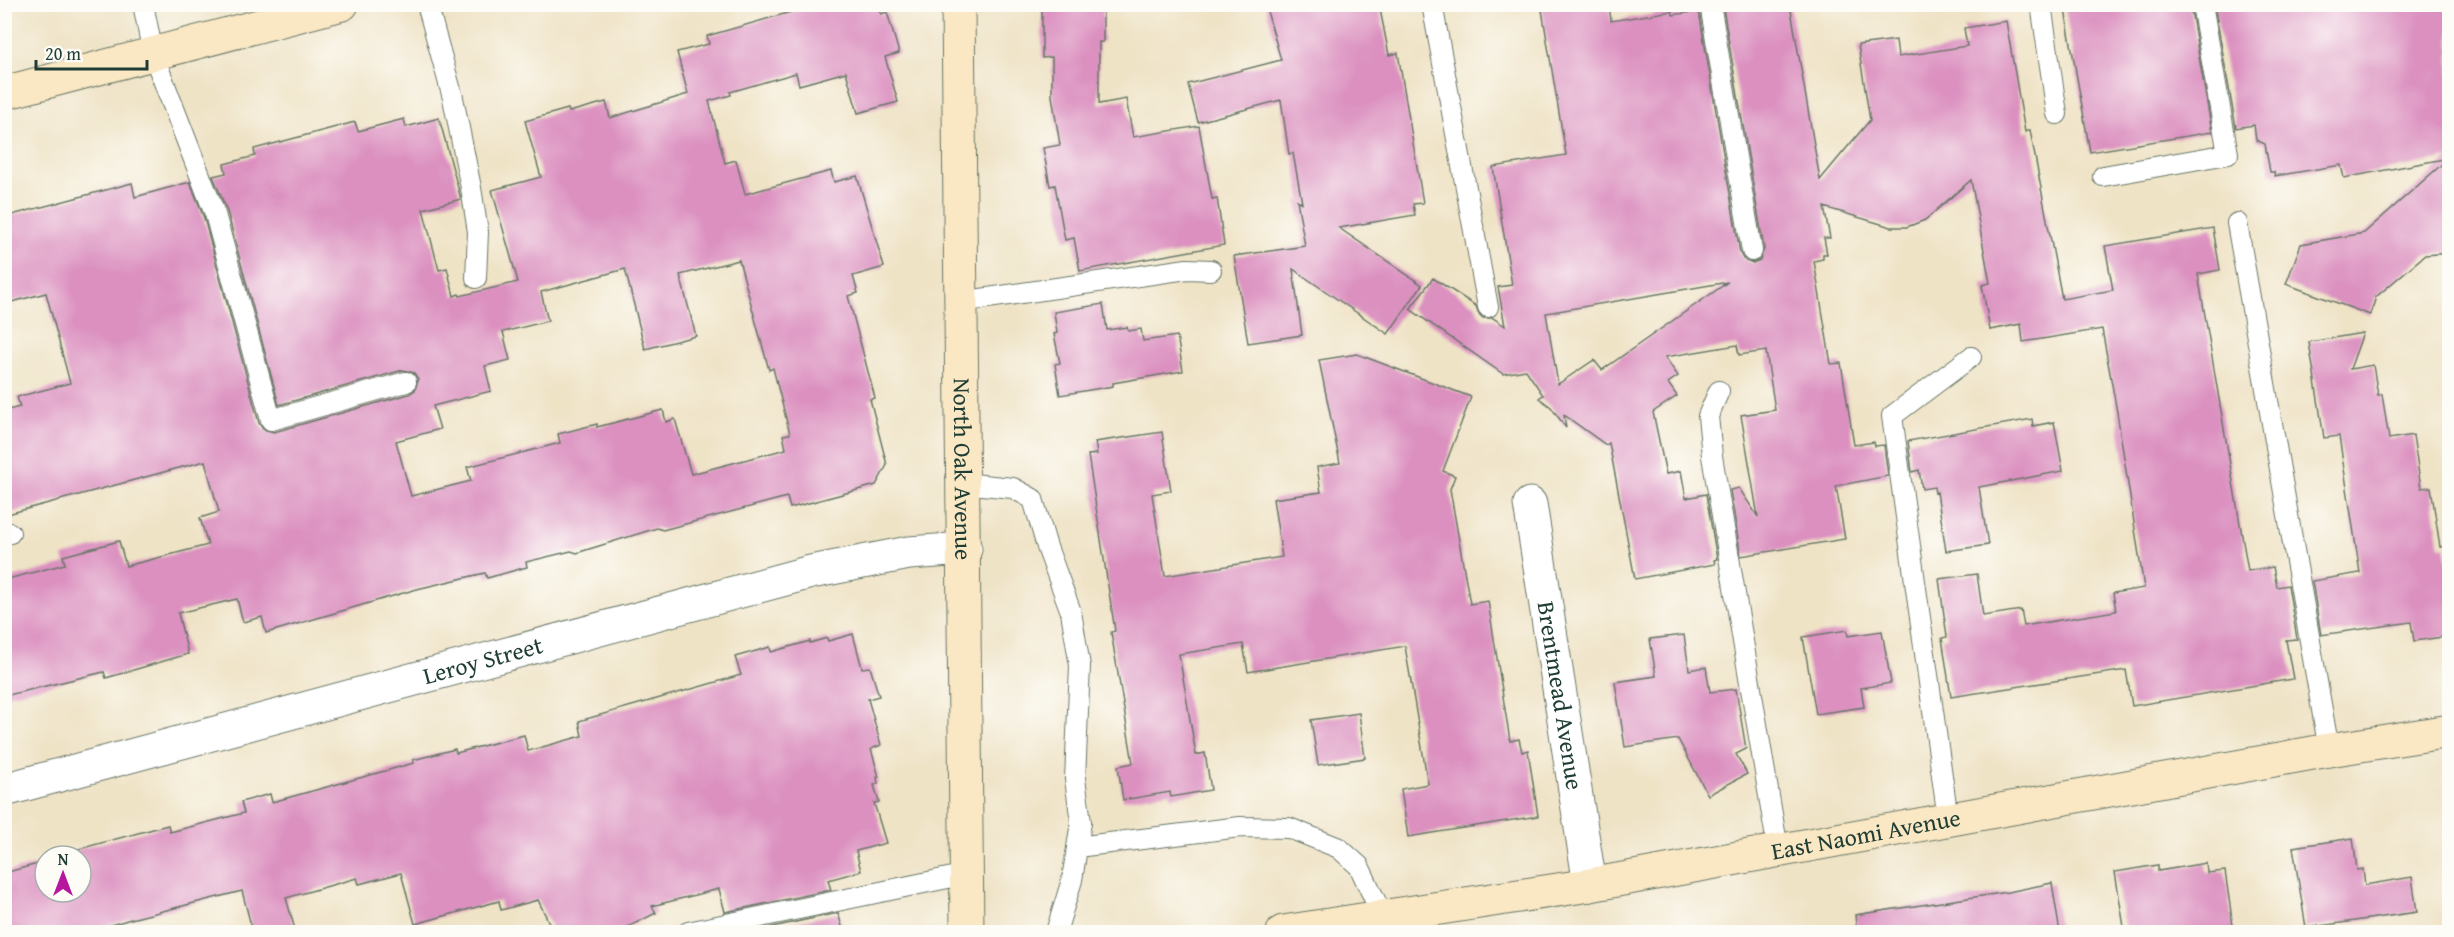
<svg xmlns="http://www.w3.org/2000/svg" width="2454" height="937" viewBox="0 0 2454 937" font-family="'Gentium Book Plus',serif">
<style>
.building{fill:#db90c0;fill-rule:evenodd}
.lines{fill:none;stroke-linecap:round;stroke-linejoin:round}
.lane-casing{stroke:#687767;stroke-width:22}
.street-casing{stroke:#687767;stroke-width:35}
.secondary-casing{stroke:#687767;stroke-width:35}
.lane{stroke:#fff;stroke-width:20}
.street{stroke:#fff;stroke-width:33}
.secondary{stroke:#fae7c3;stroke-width:33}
.labels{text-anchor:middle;stroke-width:5;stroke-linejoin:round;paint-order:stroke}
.street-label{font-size:24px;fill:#1f3d34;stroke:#fdfcf7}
</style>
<rect width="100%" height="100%" fill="#fdfcf7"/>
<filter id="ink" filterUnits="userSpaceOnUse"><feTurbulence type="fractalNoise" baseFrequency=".0167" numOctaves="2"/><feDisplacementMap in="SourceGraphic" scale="12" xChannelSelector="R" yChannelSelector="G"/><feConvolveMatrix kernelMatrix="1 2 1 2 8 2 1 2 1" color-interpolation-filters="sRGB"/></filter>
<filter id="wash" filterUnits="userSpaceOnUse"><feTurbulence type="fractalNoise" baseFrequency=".008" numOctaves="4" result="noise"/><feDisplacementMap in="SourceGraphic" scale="24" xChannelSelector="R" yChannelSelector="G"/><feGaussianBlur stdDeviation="1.35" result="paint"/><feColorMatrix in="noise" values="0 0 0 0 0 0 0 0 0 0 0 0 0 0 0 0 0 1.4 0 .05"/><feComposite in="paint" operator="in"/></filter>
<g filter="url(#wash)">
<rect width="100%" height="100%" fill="#efe3c6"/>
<g id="blocks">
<path class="building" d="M 819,4 L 878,4 L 881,14 L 887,12 L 899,53 L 885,57 L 898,102 L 858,113 L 846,72 L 799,85 L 796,73 L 730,92 L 731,95 L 709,101 L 725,163 L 736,160 L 745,194 L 831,171 L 834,182 L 857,176 L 884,267 L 853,276 L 858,293 L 848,296 L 875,398 L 870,399 L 887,465 L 876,485 L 790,508 L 787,497 L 663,530 L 657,528 L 586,550 L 577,553 L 571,551 L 526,562 L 527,567 L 487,578 L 485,573 L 417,589 L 266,633 L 262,617 L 243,622 L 237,599 L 178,613 L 188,654 L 106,678 L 104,672 L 4,696 L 4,580 L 65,564 L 63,556 L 119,541 L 126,566 L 208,545 L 200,518 L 219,512 L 205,461 L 4,515 L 4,411 L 20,407 L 17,397 L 70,383 L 46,293 L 4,304 L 4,217 L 132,183 L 135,197 L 190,182 L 204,218 L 259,423 L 263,429 L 274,432 L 409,394 L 415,390 L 418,379 L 414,373 L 403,370 L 279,405 L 227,211 L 213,176 L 226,173 L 224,164 L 255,156 L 254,149 L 355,122 L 358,131 L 404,119 L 406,127 L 439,118 L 461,199 L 423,209 L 439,270 L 447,268 L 454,296 L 459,294 L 460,296 L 518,282 L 492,190 L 541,177 L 525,121 L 568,109 L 569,112 L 606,102 L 610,118 L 688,94 L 677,52 L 709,44 L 707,36 ZM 739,260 L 769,370 L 773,368 L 790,434 L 783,435 L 786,449 L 691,474 L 675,419 L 666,422 L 663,410 L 597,427 L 597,424 L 558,434 L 560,443 L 467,467 L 471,481 L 411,496 L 396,441 L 440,429 L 433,406 L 491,391 L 485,366 L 510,360 L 503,332 L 548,321 L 541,292 L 625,269 L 645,349 L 696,336 L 680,275 Z
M 1042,4 L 1103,4 L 1103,42 L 1099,42 L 1099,104 L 1126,99 L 1133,137 L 1199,126 L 1212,199 L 1217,198 L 1224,245 L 1080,271 L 1074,238 L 1065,240 L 1055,185 L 1050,186 L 1043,148 L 1060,145 L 1052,96 L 1052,57 L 1042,58 Z
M 1265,4 L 1379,4 L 1389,55 L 1398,53 L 1423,203 L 1413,204 L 1415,215 L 1339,228 L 1422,285 L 1388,334 L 1293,269 L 1302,335 L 1248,343 L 1234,256 L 1305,246 L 1297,200 L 1302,203 L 1293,153 L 1289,154 L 1281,100 L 1198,122 L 1188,84 L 1281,60 Z
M 1541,4 L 1609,4 L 1611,21 L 1672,11 L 1673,15 L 1699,11 L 1740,253 L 1743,259 L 1753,263 L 1760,260 L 1764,249 L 1723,8 L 1742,4 L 1790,4 L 1820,180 L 1870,120 L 1858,45 L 1896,40 L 1898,57 L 1967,46 L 1964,28 L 2006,21 L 2025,132 L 2030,130 L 2062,299 L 2113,290 L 2105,246 L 2213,228 L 2220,270 L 2198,274 L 2248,571 L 2273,567 L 2277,587 L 2288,585 L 2297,639 L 2286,640 L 2293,679 L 2132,706 L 2126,670 L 1951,697 L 1942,638 L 1947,637 L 1939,579 L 1977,574 L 1983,616 L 2021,610 L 2024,626 L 2116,611 L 2113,593 L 2144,588 L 2117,412 L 2102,329 L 2023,342 L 2021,324 L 1990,330 L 1982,285 L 1990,283 L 1971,180 L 1925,220 L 1907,227 L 1891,227 L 1824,207 L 1830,238 L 1824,238 L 1827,254 L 1823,254 L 1823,259 L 1814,261 L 1831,364 L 1841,363 L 1854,445 L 1874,442 L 1875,446 L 1884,445 L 1888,476 L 1836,486 L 1845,539 L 1741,556 L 1730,490 L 1739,488 L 1758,517 L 1741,415 L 1775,410 L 1766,351 L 1739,355 L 1737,345 L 1665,357 L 1678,376 L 1668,383 L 1677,396 L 1653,412 L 1666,474 L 1681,471 L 1686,498 L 1706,494 L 1717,559 L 1714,560 L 1715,564 L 1635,579 L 1609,443 L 1606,445 L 1564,415 L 1566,428 L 1551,407 L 1539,398 L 1543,395 L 1526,370 L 1503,374 L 1410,309 L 1433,278 L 1476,306 L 1479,314 L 1483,318 L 1493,318 L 1505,326 L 1498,287 L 1512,285 L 1493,167 L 1566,155 ZM 1728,282 L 1602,370 L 1594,360 L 1558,384 L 1546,313 Z
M 2064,4 L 2190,4 L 2212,132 L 2090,152 Z
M 2214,4 L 2450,4 L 2450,253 L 2425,255 L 2376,297 L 2370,315 L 2286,284 L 2301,244 L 2364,233 L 2449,158 L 2344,178 L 2341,165 L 2275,176 L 2274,172 L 2270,172 L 2265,144 L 2256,140 L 2254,125 L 2236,128 Z
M 1103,304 L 1107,330 L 1127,327 L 1128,331 L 1141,329 L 1143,341 L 1177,336 L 1183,371 L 1113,383 L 1113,386 L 1060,395 L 1055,364 L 1060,363 L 1054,334 L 1057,333 L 1054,312 Z
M 2363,333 L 2350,369 L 2373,365 L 2378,395 L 2382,394 L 2389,439 L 2413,435 L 2421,488 L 2431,487 L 2440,547 L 2445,546 L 2450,575 L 2450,636 L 2414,641 L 2411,622 L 2321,635 L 2312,581 L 2360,573 L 2339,436 L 2324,438 L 2309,342 Z
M 1357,354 L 1471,397 L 1443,471 L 1455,476 L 1450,489 L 1470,604 L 1488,601 L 1510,741 L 1519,739 L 1522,752 L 1528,750 L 1538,816 L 1408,837 L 1401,789 L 1428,784 L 1405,646 L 1248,672 L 1243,644 L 1179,654 L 1196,755 L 1205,753 L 1211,790 L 1171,797 L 1170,792 L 1123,800 L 1118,766 L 1133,763 L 1111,632 L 1115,631 L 1088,455 L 1097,454 L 1095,442 L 1162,432 L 1171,491 L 1152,494 L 1165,576 L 1282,557 L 1273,499 L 1321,492 L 1317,467 L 1340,463 L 1319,360 Z
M 2032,419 L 2033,426 L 2054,422 L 2063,471 L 1979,487 L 1988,545 L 1946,551 L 1937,492 L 1935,493 L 1934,487 L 1922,489 L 1919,470 L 1912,472 L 1908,441 Z
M 1847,630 L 1848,636 L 1882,631 L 1891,683 L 1861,688 L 1864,707 L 1816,714 L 1803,637 Z
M 853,634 L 862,668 L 870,667 L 879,696 L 868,699 L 881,745 L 871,749 L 879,777 L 877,777 L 878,784 L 874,785 L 879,802 L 874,803 L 886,843 L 856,851 L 861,871 L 828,880 L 831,890 L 725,912 L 719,889 L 652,906 L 656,913 L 616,933 L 554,933 L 538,900 L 501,910 L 499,901 L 415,924 L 401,873 L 359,884 L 357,878 L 286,898 L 296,933 L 253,933 L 242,891 L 131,919 L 100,928 L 101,933 L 4,933 L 4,873 L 45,862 L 45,892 L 81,892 L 81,856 L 65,856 L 75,853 L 75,850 L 168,825 L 170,832 L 244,813 L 241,802 L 270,794 L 272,802 L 414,763 L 413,760 L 455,749 L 456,753 L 524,735 L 528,751 L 582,736 L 579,721 L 741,675 L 735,657 L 770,647 L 771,652 L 810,641 L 810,643 L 827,638 L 828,641 Z
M 1684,635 L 1689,670 L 1706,667 L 1710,692 L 1736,689 L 1746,749 L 1736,754 L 1747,774 L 1708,795 L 1678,739 L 1625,747 L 1615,682 L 1656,676 L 1650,639 Z
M 1359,713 L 1365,758 L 1318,765 L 1311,720 Z
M 2353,838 L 2357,870 L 2363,869 L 2365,885 L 2412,877 L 2417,912 L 2306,928 L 2293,847 Z
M 2206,863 L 2207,873 L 2225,871 L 2234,933 L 2125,933 L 2115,872 L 2158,865 L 2158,871 Z
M 2052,883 L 2060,933 L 1857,933 L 1855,915 L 2008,892 Z
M 838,913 L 844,933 L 745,933 Z"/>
</g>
</g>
<g filter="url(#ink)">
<use href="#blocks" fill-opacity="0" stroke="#687767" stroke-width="1.5"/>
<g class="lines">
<g class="lane-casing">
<path id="lane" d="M 143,4 L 153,54 L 215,214 L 271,420 L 406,382
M 427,4 L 453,98 L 471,188 L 478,232 L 476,278
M 1432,4 L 1488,307
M 1710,4 L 1752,251
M 2041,4 L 2057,114
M 2103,176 L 2228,154 L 2202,4
M 2237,223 L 2329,750
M 960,302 L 1187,269 L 1211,270
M 1719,391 L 1708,416 L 1712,456 L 1778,850
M 962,483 L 1013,488 L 1033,499 L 1047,547 L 1071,612 L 1080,666 L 1075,779 L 1081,822 L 1072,880 L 1056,932
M 4,535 L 10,533
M 1948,819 L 1892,416 L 1971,357
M 1077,847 L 1240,827 L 1289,828 L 1339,848 L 1359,866 L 1383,917
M 688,932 L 967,874"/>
</g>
<g class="street-casing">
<g id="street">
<path id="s1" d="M 1530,504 L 1590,885"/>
<path id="s2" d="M 4,790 L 811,572 L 909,553 L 965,549"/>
</g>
</g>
<g class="secondary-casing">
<g id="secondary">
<path id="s3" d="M 958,4 L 967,932"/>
<path d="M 4,93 L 342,4"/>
<path id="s4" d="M 1283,932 L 1590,885 L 2329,750 L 2450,731"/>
</g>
</g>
<use href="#lane" class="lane"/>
<use href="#street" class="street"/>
<use href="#secondary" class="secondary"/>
</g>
</g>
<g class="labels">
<g class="street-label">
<text dy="8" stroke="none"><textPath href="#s3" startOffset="465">North Oak Avenue</textPath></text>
<text dy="8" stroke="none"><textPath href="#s2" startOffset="496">Leroy Street</textPath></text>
<text dy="8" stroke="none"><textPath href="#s1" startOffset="194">Brentmead Avenue</textPath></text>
<text dy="8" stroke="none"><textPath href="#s4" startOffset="591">East Naomi Avenue</textPath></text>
</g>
</g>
<rect width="2454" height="937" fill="none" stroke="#fdfcf7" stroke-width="24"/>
<g transform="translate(63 874)"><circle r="28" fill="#fdfcf7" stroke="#a4b0a9" stroke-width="1.5"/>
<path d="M0-4.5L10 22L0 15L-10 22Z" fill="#b5179e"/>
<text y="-9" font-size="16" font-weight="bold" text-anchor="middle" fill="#1f3d34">N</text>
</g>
<path d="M36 60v9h111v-9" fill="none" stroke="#1f3d34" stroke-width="3"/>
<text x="45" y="60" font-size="18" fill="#1f3d34" stroke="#fdfcf7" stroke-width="4.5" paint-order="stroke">20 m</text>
</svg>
